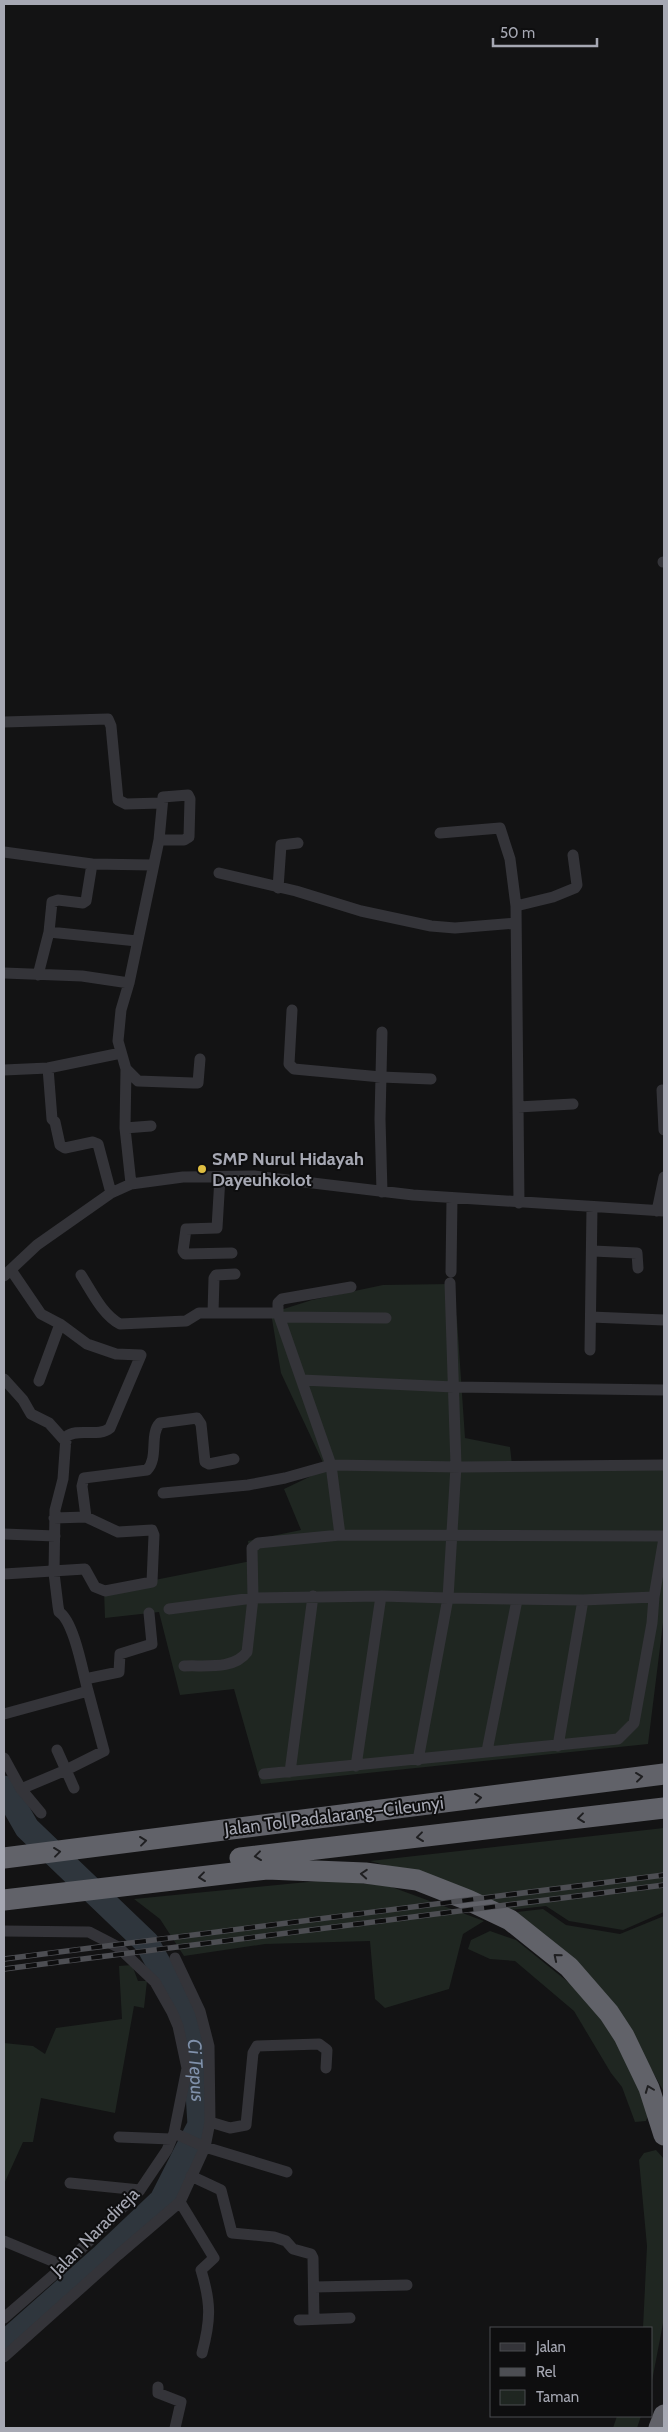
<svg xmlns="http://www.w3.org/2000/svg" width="668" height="2432" viewBox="0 0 668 2432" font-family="Cabin,sans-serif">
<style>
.green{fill:#1f2621}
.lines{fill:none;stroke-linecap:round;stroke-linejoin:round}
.river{stroke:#2f363d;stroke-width:25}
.minor{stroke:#343439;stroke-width:11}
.motorway{stroke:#616269;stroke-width:21}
.rail-casing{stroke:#4d4e53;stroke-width:5.5}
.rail{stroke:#0e0e0f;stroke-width:4;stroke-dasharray:11;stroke-linecap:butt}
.oneway{stroke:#1f1f21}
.poi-dot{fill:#debd41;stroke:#0e0e0f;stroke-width:2}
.labels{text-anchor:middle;stroke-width:4;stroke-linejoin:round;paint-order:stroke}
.poi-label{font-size:18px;font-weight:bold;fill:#a6a8b3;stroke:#0e0e0f;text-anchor:start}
.street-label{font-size:18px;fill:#a6a8b3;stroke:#0e0e0f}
.water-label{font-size:19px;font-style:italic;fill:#8091ab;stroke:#0e0e0f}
</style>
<rect width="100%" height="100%" fill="#131314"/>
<path class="green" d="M 451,1284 L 457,1320 L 465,1438 L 510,1447 L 512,1465 L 664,1467 L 664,1615 L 648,1744 L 261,1784 L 234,1689 L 180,1695 L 159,1612 L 105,1618 L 104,1590 L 251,1561 L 248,1541 L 301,1530 L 284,1489 L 326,1469 L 281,1373 L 271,1313 L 312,1300 L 383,1285 Z
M 664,1828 L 664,1912 L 623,1930 L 569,1921 L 546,1906 L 510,1910 L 452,1883 L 370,1861 Z
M 328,1880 L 389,1886 L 484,1921 L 463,1934 L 449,1989 L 385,2008 L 375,1999 L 370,1941 L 265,1944 L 184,1956 L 160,1919 L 134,1899 Z
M 543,1909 L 566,1925 L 620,1934 L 664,1916 L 664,2092 L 637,2044 L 517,1912 Z
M 490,1931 L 516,1940 L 599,2007 L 650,2110 L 646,2121 L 635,2122 L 622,2087 L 611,2073 L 574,2011 L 515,1961 L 490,1959 L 468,1949 L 471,1940 Z
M 132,1965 L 138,1981 L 147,1981 L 144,2008 L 134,2006 L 115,2113 L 41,2098 L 33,2142 L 23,2142 L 4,2184 L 4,2043 L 33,2046 L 45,2054 L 56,2028 L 122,2019 L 119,1966 Z
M 656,2150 L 664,2159 L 664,2318 L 652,2381 L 652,2328 L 643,2328 L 647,2246 L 639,2160 L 644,2153 Z
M 617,2416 L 641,2416 L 637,2428 L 613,2428 Z"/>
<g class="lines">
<path class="river" id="s1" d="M 4,1788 L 27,1828 L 147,1943 L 194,2027 L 200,2125 L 162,2200 L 103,2256 L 4,2344"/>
<path class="minor" d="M 663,562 L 664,562
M 4,722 L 108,719 L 111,726 L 118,800 L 126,804 L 161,803
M 440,833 L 500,828 L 510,859 L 516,906 L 519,1203
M 4,852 L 92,864 L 152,865
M 219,873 L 296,891 L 361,911 L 431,926 L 455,928 L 516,923
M 278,888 L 281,845 L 298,843
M 516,906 L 553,897 L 575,888 L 577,885 L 573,855
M 49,932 L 52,902 L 58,900 L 83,903 L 86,901 L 92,864
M 4,973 L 82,976 L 129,983
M 38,975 L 49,932 L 137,941
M 292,1010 L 289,1064 L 294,1069 L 381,1077 L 431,1079
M 48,1068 L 52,1119 L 55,1122 L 60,1145 L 65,1148 L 93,1142 L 98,1144 L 111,1193
M 126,1069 L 138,1081 L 193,1083 L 198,1083 L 200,1059
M 4,1070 L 48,1068 L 121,1053
M 662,1090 L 664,1130
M 518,1107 L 573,1104
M 125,1128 L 151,1126
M 220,1177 L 217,1228 L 186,1229 L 183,1251 L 185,1254 L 232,1253
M 131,1184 L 125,1128 L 126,1069 L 118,1041 L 121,1010 L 129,983 L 159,840 L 163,797 L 188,795 L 190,799 L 189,837 L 184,840 L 159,840
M 382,1192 L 380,1119 L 382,1032
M 657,1211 L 664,1177
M 593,1251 L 637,1253 L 638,1268
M 11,1270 L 41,1314 L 60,1324
M 451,1272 L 452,1198
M 81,1275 C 92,1292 102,1314 120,1324 L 186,1321 L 199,1313 L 278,1313 L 331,1465 L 340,1535
M 4,1276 L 37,1245 L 111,1193 L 131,1184 L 183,1177 L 254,1176 L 413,1195 L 664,1211
M 450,1283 L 456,1466 L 448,1598 L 583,1600 L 654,1597 L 664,1538
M 213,1313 L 214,1278 L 216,1275 L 235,1274
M 278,1313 L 278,1303 L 282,1299 L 351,1287
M 281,1317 L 386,1318
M 591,1317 L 664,1320
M 590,1350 L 592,1207
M 4,1379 L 23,1400 L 31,1414 L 49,1423 L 66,1442
M 302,1380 L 454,1387 L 664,1390
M 163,1493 L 248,1485 L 285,1478 L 331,1465 L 461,1467 L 664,1465
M 54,1518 L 86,1517 L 82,1486 L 84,1478 L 147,1470 C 159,1458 149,1434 160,1423 L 197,1418 L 201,1424 L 205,1462 L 209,1464 L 234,1459
M 4,1534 L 55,1536
M 4,1574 L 85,1569 L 95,1587 L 105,1591 L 152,1582 L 154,1535 L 152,1530 L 118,1532 L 86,1517
M 169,1609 L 253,1598 L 381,1596
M 184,1666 C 205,1665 234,1670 247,1652 L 253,1598 L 252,1548 L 258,1543 L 340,1535 L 664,1536
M 85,1679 L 119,1672 L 120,1654 L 152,1644 L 149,1613
M 4,1714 L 88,1691 C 83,1673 74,1621 59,1612 L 58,1606 L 54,1573 L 55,1510 L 63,1479 L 66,1437 C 77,1427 98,1438 110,1428 L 141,1355 L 116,1354 L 87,1344 L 60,1324 L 39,1381
M 558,1746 L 583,1600
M 487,1751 L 517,1600
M 4,1758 L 21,1789 L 41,1813
M 356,1766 L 381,1596 L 448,1598 L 418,1760
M 290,1772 L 313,1596
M 264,1774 L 618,1739 L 634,1723 L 652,1623 L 654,1597
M 74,1788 L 66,1770 L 104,1751 L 88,1691
M 21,1789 L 66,1770 L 57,1750
M 4,1931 L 89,1932 L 118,1947 L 155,1982 L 172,2012 L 178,2026 L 187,2068 L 174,2133 L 167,2150 L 140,2190 L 64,2266 L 4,2318
M 210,2122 L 230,2128 L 246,2125 L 253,2053 L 257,2046 L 319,2044 L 327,2050 L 326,2068
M 174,2133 L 205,2147 L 287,2172
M 119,2137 L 171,2139
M 191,2176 L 221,2190 L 232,2233 L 274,2237 L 286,2241 L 293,2249 L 311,2254 L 313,2258 L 314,2319
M 70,2183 L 140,2190
M 180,2202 L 214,2258 L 201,2270 C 211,2303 211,2319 202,2353
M 4,2241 L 64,2266
M 314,2287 L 407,2285
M 299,2320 L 350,2318
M 4,2357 L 118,2255 L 180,2202 L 205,2147 L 210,2122 L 209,2046 L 200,2011 L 175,1958
M 158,2387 L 158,2393 L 181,2402 L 175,2428"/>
<path class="motorway" d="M 4,1858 L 664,1774
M 240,1858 L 664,1808
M 4,1900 L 267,1869 L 365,1873 L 417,1880 L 468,1900 L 510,1920 L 569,1967 L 609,2013 L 624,2036 L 649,2088 L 664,2135
M 659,2428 L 664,2415"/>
<g class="rail-casing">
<path id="rail" d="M 4,1959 L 664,1875
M 4,1969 L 664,1885"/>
</g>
<use href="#rail" class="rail"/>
</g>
<defs><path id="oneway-chevron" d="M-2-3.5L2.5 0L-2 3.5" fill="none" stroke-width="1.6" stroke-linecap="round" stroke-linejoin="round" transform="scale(1.25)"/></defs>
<g class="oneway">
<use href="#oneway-chevron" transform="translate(639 1777) rotate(-7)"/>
<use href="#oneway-chevron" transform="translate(478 1798) rotate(-7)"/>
<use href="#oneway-chevron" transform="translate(581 1818) rotate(173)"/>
<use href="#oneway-chevron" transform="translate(420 1837) rotate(173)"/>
<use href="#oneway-chevron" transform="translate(143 1841) rotate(-7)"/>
<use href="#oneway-chevron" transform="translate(57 1852) rotate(-7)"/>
<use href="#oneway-chevron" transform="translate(258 1856) rotate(173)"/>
<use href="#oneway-chevron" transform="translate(364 1874) rotate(-176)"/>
<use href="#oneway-chevron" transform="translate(202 1877) rotate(173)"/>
<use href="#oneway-chevron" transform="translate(557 1957) rotate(-140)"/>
<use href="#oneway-chevron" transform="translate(649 2089) rotate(-111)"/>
</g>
<circle class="poi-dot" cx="202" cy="1169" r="5"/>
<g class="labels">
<g class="poi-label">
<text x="212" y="1165">SMP Nurul Hidayah<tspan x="212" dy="21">Dayeuhkolot</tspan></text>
</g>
<g class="street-label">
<text transform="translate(334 1816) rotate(-7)" y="6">Jalan Tol Padalarang–Cileunyi</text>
<text transform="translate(95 2232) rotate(-45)" y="6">Jalan Naradireja</text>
</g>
<g class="water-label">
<text dy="7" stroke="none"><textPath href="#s1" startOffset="352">Ci Tepus</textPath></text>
</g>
</g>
<rect width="668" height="2432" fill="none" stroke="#a6a8b3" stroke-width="10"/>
<rect x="490" y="2327" width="162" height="90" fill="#0e0e0f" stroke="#4b4c51"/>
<rect x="500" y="2343" width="25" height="8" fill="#343439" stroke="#4b4c51"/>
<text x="536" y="2352" font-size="15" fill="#a6a8b3">Jalan</text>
<rect x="500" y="2368" width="25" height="8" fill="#4d4e53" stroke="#4b4c51"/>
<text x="536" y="2377" font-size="15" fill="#a6a8b3">Rel</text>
<rect x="500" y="2390" width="25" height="15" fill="#1f2621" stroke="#4b4c51"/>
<text x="536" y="2402" font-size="15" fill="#a6a8b3">Taman</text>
<path d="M493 38v8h104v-8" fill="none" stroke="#a6a8b3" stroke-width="2.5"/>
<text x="500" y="38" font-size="15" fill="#a6a8b3" stroke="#0e0e0f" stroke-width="4" paint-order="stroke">50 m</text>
</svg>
